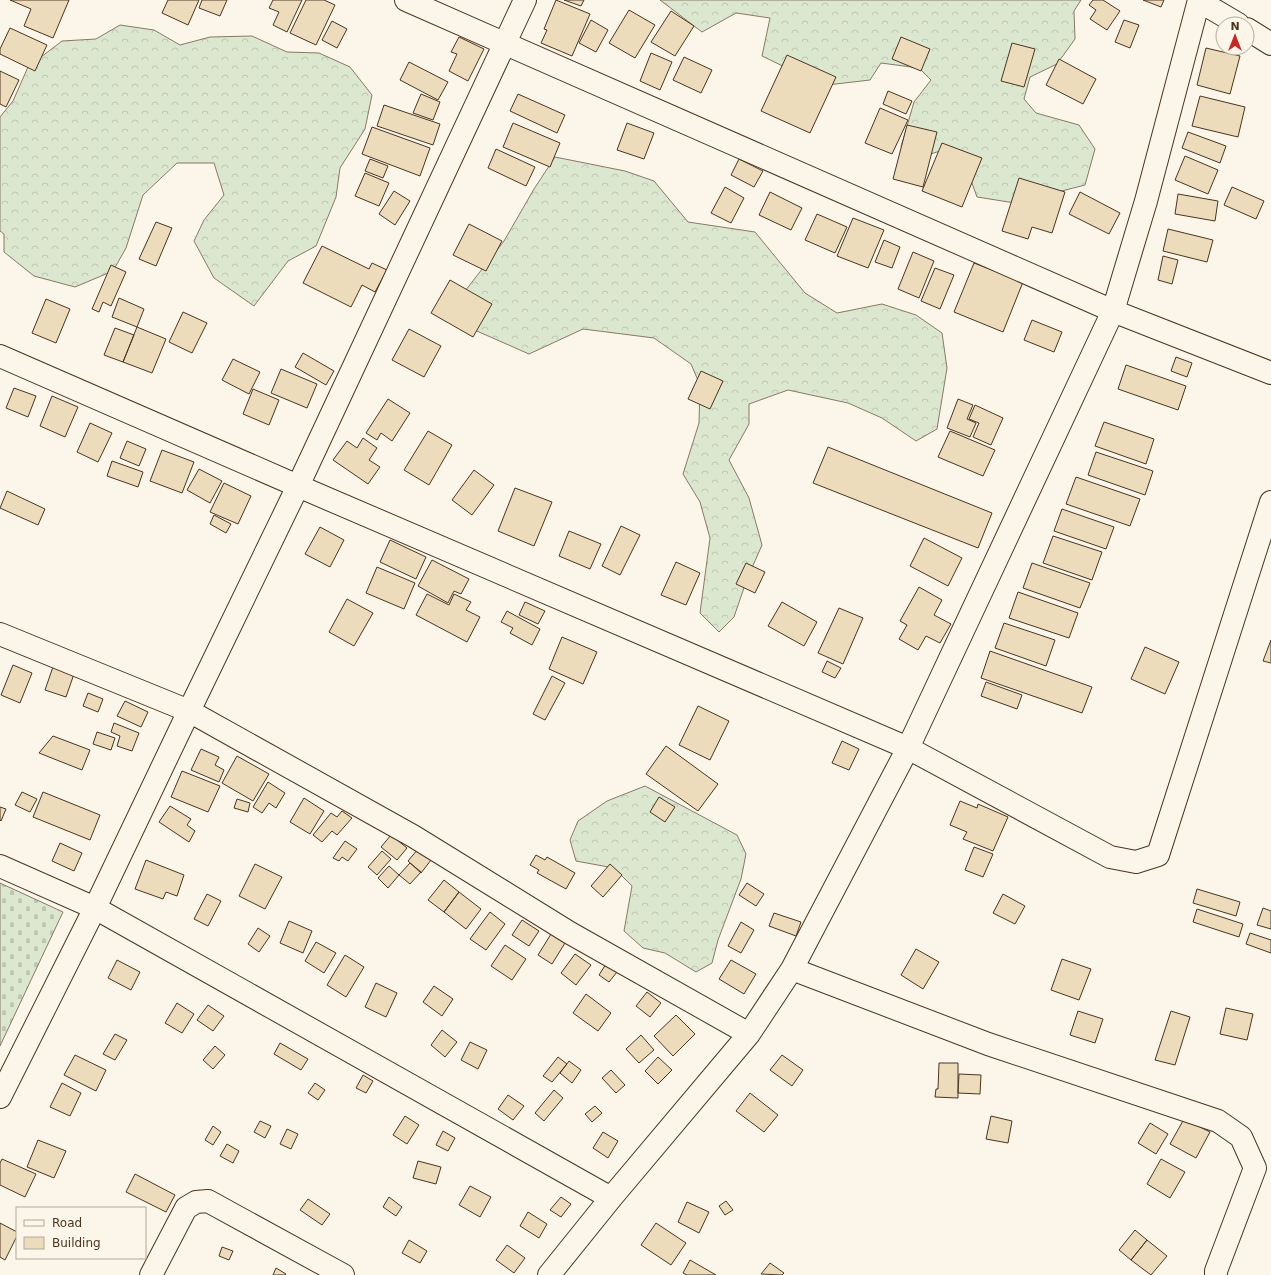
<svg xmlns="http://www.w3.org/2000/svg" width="1271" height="1275" viewBox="0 0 1271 1275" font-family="'DejaVu Sans',sans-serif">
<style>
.forest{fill:url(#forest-crowns);stroke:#887966}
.cemetery{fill:url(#cemetery-stones);stroke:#887966}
.building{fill:#ecdcbc;stroke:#4a3520}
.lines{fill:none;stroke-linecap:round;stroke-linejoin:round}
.minor-casing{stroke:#4a3520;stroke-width:24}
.minor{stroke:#fbf6e9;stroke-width:22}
</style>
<defs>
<pattern id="forest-crowns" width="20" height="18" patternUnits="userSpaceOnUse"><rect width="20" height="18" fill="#dce7d0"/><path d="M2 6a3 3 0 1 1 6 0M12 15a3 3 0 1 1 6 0" fill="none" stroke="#bec7b2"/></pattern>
<pattern id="cemetery-stones" width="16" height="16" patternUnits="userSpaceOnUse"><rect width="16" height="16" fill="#dce7d0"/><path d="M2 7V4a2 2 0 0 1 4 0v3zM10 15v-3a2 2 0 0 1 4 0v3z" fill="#bec7b2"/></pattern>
</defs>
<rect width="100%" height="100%" fill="#fbf6e9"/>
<path class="forest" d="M 660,0 L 1081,0 L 1074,11 L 1075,39 L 1057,64 L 1030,77 L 1024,99 L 1036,113 L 1079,125 L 1095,149 L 1085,185 L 1015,203 L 977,197 L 968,172 L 953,147 L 924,156 L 901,147 L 914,102 L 931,80 L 919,68 L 881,63 L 870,80 L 827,85 L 793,71 L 762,56 L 770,18 L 736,13 L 702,32 Z
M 120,25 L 154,30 L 180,45 L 210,37 L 252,36 L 287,52 L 319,53 L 350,67 L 372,95 L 365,129 L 340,168 L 336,197 L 316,246 L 288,261 L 254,306 L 214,278 L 194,241 L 204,220 L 224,195 L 214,163 L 177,163 L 143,195 L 126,248 L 113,271 L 75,287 L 34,276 L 4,252 L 4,234 L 0,231 L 0,117 L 13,101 L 28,67 L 62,41 L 96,39 Z
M 555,157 L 625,171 L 654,181 L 688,222 L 755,232 L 805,293 L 837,313 L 882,304 L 916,315 L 942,333 L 947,368 L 937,429 L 916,441 L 882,418 L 848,403 L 788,390 L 749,404 L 749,424 L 729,460 L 749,498 L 762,545 L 747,579 L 734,617 L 719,632 L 700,613 L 710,538 L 700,502 L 683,474 L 699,423 L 700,385 L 691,364 L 654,338 L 583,329 L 529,354 L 470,328 L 465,291 L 504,241 L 534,189 Z
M 645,786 L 737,835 L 746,854 L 741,879 L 718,940 L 712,963 L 696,972 L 665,953 L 643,948 L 624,931 L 632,886 L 614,868 L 576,861 L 570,840 L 578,821 L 607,801 Z"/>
<path class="cemetery" d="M 0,883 L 63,912 L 0,1046 Z"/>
<path class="building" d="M 10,0 L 69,0 L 53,38 L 24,26 L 31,9 Z
M 168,0 L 199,0 L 188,25 L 162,13 Z
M 202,0 L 227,0 L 220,16 L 199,8 Z
M 273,0 L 302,0 L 287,32 L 273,25 L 279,12 L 269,8 Z
M 306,0 L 324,0 L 335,5 L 316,45 L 290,33 Z
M 556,0 L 590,14 L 572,56 L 541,43 L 547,30 L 544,29 Z
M 564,0 L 584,0 L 581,6 Z
M 1093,0 L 1103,0 L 1120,11 L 1107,30 L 1090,19 L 1096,10 L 1089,5 Z
M 1143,0 L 1164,0 L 1161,7 Z
M 629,10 L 655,25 L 635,58 L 609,43 Z
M 671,11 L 694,26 L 675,56 L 651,42 Z
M 591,20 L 608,30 L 596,52 L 579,43 Z
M 1124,20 L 1139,25 L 1130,48 L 1115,42 Z
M 332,21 L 347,29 L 337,48 L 322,40 Z
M 10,28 L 47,45 L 35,71 L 0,54 L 0,49 Z
M 459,37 L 484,49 L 468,81 L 449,71 L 457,54 L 451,52 Z
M 901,37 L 930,49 L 921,71 L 892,59 Z
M 1012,43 L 1035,49 L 1024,87 L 1001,81 Z
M 1206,48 L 1240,56 L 1230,94 L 1197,85 Z
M 651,53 L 672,62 L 660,90 L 640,81 Z
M 787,55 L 836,77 L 810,133 L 761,111 Z
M 684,57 L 712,70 L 701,93 L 673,80 Z
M 1059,59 L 1096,79 L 1083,104 L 1046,85 Z
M 409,62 L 448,82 L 438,100 L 400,80 Z
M 0,71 L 19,80 L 6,107 L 0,104 Z
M 888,91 L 912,101 L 906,114 L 883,104 Z
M 421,94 L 440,102 L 433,120 L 413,113 Z
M 518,94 L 565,115 L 557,133 L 510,111 Z
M 1200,96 L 1245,107 L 1238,137 L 1192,126 Z
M 384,105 L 440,124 L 433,145 L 377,126 Z
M 880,108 L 908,120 L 892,154 L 865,143 Z
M 513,123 L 560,143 L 550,167 L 503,147 Z
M 627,123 L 654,133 L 644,159 L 617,150 Z
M 907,125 L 937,132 L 923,187 L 893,179 Z
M 372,127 L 430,148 L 420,176 L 362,154 Z
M 1188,132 L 1226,146 L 1220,163 L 1182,148 Z
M 942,143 L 982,158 L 962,207 L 922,191 Z
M 496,149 L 535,167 L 526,186 L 488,168 Z
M 1185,156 L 1218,170 L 1208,194 L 1175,180 Z
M 370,159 L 388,166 L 383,178 L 365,171 Z
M 739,159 L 763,171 L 754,187 L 731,175 Z
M 365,173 L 389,183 L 379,206 L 355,196 Z
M 1019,178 L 1065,192 L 1052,233 L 1032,227 L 1028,239 L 1002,231 Z
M 725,187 L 744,198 L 731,223 L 711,213 Z
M 1232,187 L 1264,201 L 1256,219 L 1224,205 Z
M 394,191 L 410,201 L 395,225 L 379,214 Z
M 770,192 L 802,208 L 791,230 L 759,215 Z
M 1080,192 L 1120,213 L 1109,234 L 1069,214 Z
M 1178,194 L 1218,201 L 1215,221 L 1175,214 Z
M 817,214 L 847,227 L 835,253 L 805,240 Z
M 853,218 L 884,230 L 868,268 L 837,256 Z
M 156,222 L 172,228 L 156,266 L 139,259 Z
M 469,224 L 502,241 L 486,271 L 453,255 Z
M 1168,229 L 1213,240 L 1207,262 L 1163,251 Z
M 884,240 L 900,247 L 892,268 L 875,262 Z
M 322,246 L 369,269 L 372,263 L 387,270 L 375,292 L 362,285 L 351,307 L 303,283 Z
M 913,252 L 934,261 L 919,298 L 898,289 Z
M 1163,256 L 1178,260 L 1172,284 L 1158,280 Z
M 974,263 L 1023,282 L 1003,332 L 954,312 Z
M 111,265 L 126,272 L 111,306 L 103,302 L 99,312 L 92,309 Z
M 935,268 L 954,275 L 940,309 L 921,301 Z
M 450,280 L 492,304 L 473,337 L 431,313 Z
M 119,298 L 144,309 L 137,327 L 112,317 Z
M 46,299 L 70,309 L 56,343 L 32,333 Z
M 183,312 L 207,323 L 192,353 L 169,342 Z
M 1032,320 L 1062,332 L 1054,352 L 1024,340 Z
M 137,327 L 166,339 L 152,373 L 123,362 Z
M 115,328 L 134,335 L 123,362 L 104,355 Z
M 409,329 L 441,346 L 424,377 L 392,360 Z
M 303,353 L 334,371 L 326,385 L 295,367 Z
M 1176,357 L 1192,363 L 1187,377 L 1171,371 Z
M 233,359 L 260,372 L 249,394 L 222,380 Z
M 1126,365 L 1186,386 L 1178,410 L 1118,389 Z
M 281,369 L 317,384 L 307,408 L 271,393 Z
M 701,371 L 723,381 L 710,409 L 688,399 Z
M 14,388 L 36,396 L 28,417 L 6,408 Z
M 253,389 L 279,400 L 269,425 L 243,414 Z
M 52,396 L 78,407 L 65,437 L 40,426 Z
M 388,399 L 410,413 L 392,441 L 381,433 L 377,440 L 366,433 Z
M 958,399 L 973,405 L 967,419 L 976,423 L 970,437 L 947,428 Z
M 975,405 L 1003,418 L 991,445 L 973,437 L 979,423 L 969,419 Z
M 1104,422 L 1154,439 L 1146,464 L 1095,446 Z
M 90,423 L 112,433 L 98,462 L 77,452 Z
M 428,431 L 452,445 L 429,485 L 404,470 Z
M 950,431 L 995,450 L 983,476 L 938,457 Z
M 363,438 L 377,448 L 369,460 L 380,467 L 368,484 L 333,460 L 347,441 L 357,448 Z
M 127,441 L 146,449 L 139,466 L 120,458 Z
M 828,447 L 992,513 L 978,548 L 813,483 Z
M 162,450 L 194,462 L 182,493 L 150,481 Z
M 1096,452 L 1153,471 L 1145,495 L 1088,475 Z
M 112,461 L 143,472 L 138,487 L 107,476 Z
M 199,469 L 222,481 L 210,503 L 187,490 Z
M 474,470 L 494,485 L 472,515 L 452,500 Z
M 1076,477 L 1140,499 L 1130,526 L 1066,504 Z
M 224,483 L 251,496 L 238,524 L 210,512 Z
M 515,488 L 552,502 L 534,546 L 498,531 Z
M 7,491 L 45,509 L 38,525 L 0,508 Z
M 1062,509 L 1114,527 L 1106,549 L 1054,531 Z
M 214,515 L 231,524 L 226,533 L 210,524 Z
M 621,526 L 640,535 L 620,575 L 602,566 Z
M 320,527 L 344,540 L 330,567 L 305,554 Z
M 569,531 L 601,544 L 590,569 L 559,556 Z
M 1053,536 L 1102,552 L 1092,580 L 1043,563 Z
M 924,538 L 962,558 L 948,586 L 910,566 Z
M 390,540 L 426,557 L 416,579 L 380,562 Z
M 432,560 L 469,579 L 461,594 L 454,591 L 448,603 L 418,586 Z
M 676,562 L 700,573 L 686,605 L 661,595 Z
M 746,563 L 765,572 L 755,593 L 736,584 Z
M 1032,563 L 1090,583 L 1080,608 L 1023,588 Z
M 377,567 L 415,583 L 404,609 L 366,593 Z
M 919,587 L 942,600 L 934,615 L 951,624 L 940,643 L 926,636 L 918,650 L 899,639 L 907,625 L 900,621 Z
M 1018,592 L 1078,613 L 1069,638 L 1009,618 Z
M 427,594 L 449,605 L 454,594 L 471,602 L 466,610 L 480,617 L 467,642 L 416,615 Z
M 347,599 L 373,613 L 354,646 L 329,632 Z
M 525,602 L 545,611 L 538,624 L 519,615 Z
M 782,602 L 817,622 L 804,646 L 768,626 Z
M 839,608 L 863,618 L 843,664 L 818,653 Z
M 507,611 L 540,629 L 532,645 L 510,633 L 513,628 L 501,622 Z
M 1004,623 L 1055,640 L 1046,666 L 995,648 Z
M 562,637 L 597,652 L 583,684 L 549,669 Z
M 1271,640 L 1271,663 L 1263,661 Z
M 1145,647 L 1179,662 L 1165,694 L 1131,679 Z
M 990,651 L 1092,687 L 1082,713 L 981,678 Z
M 827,661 L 841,668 L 835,678 L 822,672 Z
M 54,664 L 75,671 L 66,697 L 45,690 Z
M 13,665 L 32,673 L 20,703 L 1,695 Z
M 552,676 L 565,683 L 545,720 L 533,714 Z
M 986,682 L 1022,695 L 1017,709 L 981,696 Z
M 88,693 L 103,699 L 98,712 L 83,706 Z
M 125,701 L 148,712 L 141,727 L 117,716 Z
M 698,706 L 729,721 L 710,760 L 679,745 Z
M 114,723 L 139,733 L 132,751 L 117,746 L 120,736 L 111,732 Z
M 97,732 L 115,738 L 111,750 L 93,744 Z
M 53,736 L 90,750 L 82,770 L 39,753 Z
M 842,741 L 859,749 L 849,770 L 832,763 Z
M 666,746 L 718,784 L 698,811 L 646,774 Z
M 201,749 L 219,757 L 215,765 L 224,770 L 219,782 L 191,770 Z
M 237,756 L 269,774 L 253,801 L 222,783 Z
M 182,771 L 220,786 L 208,812 L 171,797 Z
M 268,782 L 285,793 L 276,808 L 269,803 L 262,813 L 253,807 Z
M 22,792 L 37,799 L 30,812 L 15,805 Z
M 43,792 L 100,815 L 90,840 L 33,817 Z
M 659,797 L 675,807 L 665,822 L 650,812 Z
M 304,798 L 324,811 L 310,834 L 290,822 Z
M 237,799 L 250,803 L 248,812 L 234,808 Z
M 960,801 L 977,808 L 978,804 L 1008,817 L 993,851 L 963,839 L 967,832 L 950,825 Z
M 170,806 L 191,819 L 187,825 L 195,831 L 189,842 L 159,822 Z
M 0,807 L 6,809 L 1,821 L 0,820 Z
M 342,811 L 352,818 L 337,835 L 332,831 L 322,842 L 313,835 L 331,813 L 337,817 Z
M 391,835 L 407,848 L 397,860 L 381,847 Z
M 345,841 L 357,849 L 348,861 L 342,857 L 339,861 L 333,858 Z
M 60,843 L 82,853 L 74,871 L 52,861 Z
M 974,847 L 993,854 L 983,877 L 965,870 Z
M 418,849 L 431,860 L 421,873 L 408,861 Z
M 382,851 L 391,859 L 377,875 L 368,867 Z
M 536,855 L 545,860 L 547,857 L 575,873 L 566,889 L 537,873 L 539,870 L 530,865 Z
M 146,860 L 184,875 L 177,896 L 166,892 L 163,899 L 135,889 Z
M 410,863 L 421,872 L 410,884 L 399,875 Z
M 255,864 L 282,877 L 265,909 L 239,896 Z
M 610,864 L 622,875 L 603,897 L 591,886 Z
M 389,866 L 399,875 L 388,888 L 378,878 Z
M 444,880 L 459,892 L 444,912 L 428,900 Z
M 747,883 L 764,894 L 756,906 L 739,895 Z
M 1197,889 L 1240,902 L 1236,916 L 1193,903 Z
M 459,892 L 481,909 L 466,929 L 444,912 Z
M 207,894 L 221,901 L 208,926 L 194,919 Z
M 1003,894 L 1025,906 L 1015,924 L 993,913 Z
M 1263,908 L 1271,911 L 1271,929 L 1257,925 Z
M 1197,909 L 1243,924 L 1239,937 L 1193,922 Z
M 490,912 L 505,924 L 486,950 L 470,939 Z
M 774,913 L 801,922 L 796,936 L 769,926 Z
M 522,920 L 539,931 L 529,946 L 512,935 Z
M 289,921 L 312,931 L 303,953 L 280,943 Z
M 741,922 L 754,930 L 741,953 L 728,946 Z
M 258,928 L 270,936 L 259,952 L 248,944 Z
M 1250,933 L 1271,940 L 1271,953 L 1246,944 Z
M 551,934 L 565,943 L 552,964 L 538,955 Z
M 316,942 L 336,953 L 324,973 L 305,961 Z
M 505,945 L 526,959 L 512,980 L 491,966 Z
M 916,949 L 939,962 L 923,989 L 901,975 Z
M 575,954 L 591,965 L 576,985 L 561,973 Z
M 345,955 L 364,967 L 346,997 L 327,985 Z
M 1062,959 L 1091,969 L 1079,1000 L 1051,990 Z
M 117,960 L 140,972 L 131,990 L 108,978 Z
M 731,960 L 756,974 L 744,994 L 719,979 Z
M 606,964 L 617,972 L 609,982 L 599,975 Z
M 376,983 L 397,993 L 386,1017 L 365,1007 Z
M 434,986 L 453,999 L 442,1016 L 423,1002 Z
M 647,992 L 661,1003 L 650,1017 L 636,1006 Z
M 586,994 L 611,1013 L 598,1031 L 573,1013 Z
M 177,1003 L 194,1014 L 182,1033 L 165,1023 Z
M 208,1005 L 224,1016 L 213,1031 L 197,1020 Z
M 1226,1008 L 1253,1014 L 1247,1040 L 1220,1034 Z
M 1078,1011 L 1103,1019 L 1095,1043 L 1070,1035 Z
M 1171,1011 L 1190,1017 L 1175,1065 L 1155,1060 Z
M 676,1015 L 695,1034 L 673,1056 L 654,1036 Z
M 442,1030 L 457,1042 L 445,1057 L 431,1045 Z
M 115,1034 L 127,1040 L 115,1060 L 103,1054 Z
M 641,1035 L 654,1050 L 639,1063 L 626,1049 Z
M 470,1042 L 487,1050 L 478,1069 L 461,1060 Z
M 280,1043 L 308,1059 L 301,1070 L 274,1054 Z
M 215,1046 L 225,1055 L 213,1069 L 203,1060 Z
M 75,1055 L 106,1070 L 96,1091 L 64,1075 Z
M 782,1055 L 803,1070 L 792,1086 L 770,1070 Z
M 558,1057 L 567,1064 L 552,1082 L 543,1076 Z
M 658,1057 L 672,1070 L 658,1084 L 645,1071 Z
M 569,1061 L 581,1070 L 572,1083 L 560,1073 Z
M 939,1063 L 958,1063 L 958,1098 L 935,1097 L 936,1089 L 938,1089 Z
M 611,1070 L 625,1085 L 616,1093 L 602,1078 Z
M 959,1074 L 981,1075 L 980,1094 L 958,1093 Z
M 363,1075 L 373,1081 L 366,1093 L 356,1088 Z
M 62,1083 L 81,1093 L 70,1116 L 50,1107 Z
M 315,1083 L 325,1090 L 318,1100 L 308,1093 Z
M 554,1090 L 563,1098 L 544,1121 L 535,1113 Z
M 750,1093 L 778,1115 L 764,1132 L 736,1111 Z
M 508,1095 L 524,1106 L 513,1120 L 498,1109 Z
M 595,1106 L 602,1113 L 592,1122 L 585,1114 Z
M 405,1116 L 419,1125 L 407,1144 L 393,1135 Z
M 991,1116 L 1012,1121 L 1008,1143 L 986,1139 Z
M 1184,1119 L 1210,1132 L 1196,1158 L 1170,1144 Z
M 260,1121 L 271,1126 L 265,1138 L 254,1132 Z
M 1150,1123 L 1168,1134 L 1156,1154 L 1138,1143 Z
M 213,1126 L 221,1132 L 213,1145 L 205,1140 Z
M 287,1129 L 298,1134 L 291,1149 L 280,1144 Z
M 443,1131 L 455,1138 L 448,1151 L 436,1145 Z
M 603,1132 L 618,1141 L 608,1158 L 593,1148 Z
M 38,1140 L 66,1151 L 54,1178 L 27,1167 Z
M 227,1144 L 239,1151 L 233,1163 L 220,1156 Z
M 2,1159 L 36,1174 L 25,1197 L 0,1185 L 0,1163 Z
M 1161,1159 L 1185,1172 L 1170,1198 L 1147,1184 Z
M 418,1161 L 441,1167 L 436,1184 L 413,1178 Z
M 135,1174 L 175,1195 L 166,1212 L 126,1192 Z
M 470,1186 L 491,1197 L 480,1217 L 459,1205 Z
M 389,1197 L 402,1207 L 396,1216 L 383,1207 Z
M 561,1197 L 571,1204 L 561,1217 L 550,1210 Z
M 308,1199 L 330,1214 L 322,1225 L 300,1210 Z
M 726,1201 L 733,1210 L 725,1215 L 719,1206 Z
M 687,1202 L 709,1212 L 699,1233 L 678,1222 Z
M 528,1212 L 547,1224 L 539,1238 L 520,1226 Z
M 0,1223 L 17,1232 L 17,1236 L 5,1260 L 0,1257 Z
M 656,1223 L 686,1243 L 671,1265 L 641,1245 Z
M 1135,1230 L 1147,1240 L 1131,1260 L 1119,1250 Z
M 409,1240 L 427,1251 L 420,1263 L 402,1253 Z
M 1147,1240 L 1167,1256 L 1151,1275 L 1131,1260 Z
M 507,1245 L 525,1258 L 514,1273 L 496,1260 Z
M 222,1247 L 233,1251 L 229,1260 L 219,1256 Z
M 690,1260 L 716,1275 L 687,1275 L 683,1273 Z
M 770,1263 L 784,1273 L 782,1275 L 761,1274 Z
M 276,1268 L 286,1274 L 285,1275 L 273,1275 Z"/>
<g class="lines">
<g class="minor-casing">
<path id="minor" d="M 406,0 L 1113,311 L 1271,373
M 1199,1 L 1238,24
M 1247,29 L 1271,44
M 0,356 L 298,486 L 908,748 L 1110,857 L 1136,862 L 1158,855 L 1271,502
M 0,634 L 189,711 L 413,836 L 570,933 L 749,1034
M 0,866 L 95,908 L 611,1198
M 792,969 L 988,1044 L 1218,1121 L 1241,1137 L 1255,1168 L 1216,1271 L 1216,1275
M 0,1097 L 95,908 L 189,711 L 298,486 L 525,0
M 151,1275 L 186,1208 L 196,1202 L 208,1201 L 343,1275
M 549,1275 L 611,1198 L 749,1034 L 792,969 L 908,748 L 1113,311 L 1146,201 L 1199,0"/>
</g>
<use href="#minor" class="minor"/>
</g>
<rect x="16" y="1207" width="130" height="52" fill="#fbf6e9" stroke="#b4a999"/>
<rect x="24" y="1220" width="20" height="6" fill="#fbf6e9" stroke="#b4a999"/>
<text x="52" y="1227" font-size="12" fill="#4a3520">Road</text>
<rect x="24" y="1237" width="20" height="12" fill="#ecdcbc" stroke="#b4a999"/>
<text x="52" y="1247" font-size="12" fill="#4a3520">Building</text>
<g transform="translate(1235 36)"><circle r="19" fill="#fbf6e9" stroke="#b4a999"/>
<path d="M0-3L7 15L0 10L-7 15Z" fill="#c62828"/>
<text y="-6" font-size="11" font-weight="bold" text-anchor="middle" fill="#4a3520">N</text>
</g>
</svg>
